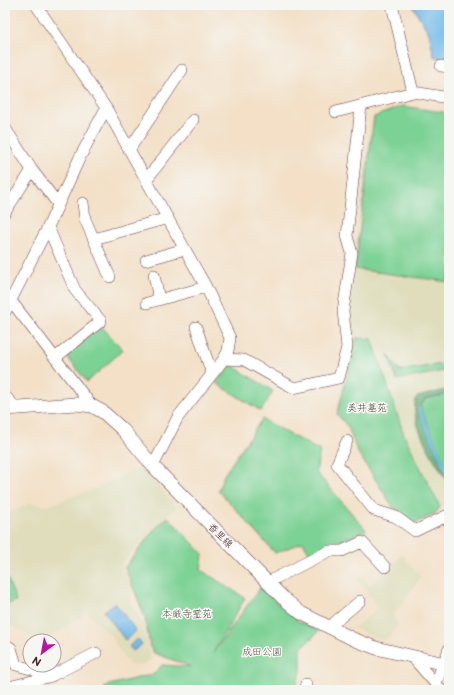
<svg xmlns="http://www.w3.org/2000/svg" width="454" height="695" viewBox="0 0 454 695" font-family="'Balsamiq Sans','Klee One',sans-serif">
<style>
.built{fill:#dfddbb}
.green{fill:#7cd194;stroke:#637860}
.forest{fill:#65b37e;stroke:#586954}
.water{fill:#72baea;stroke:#5e6c8a}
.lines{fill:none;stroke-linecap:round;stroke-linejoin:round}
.stream{stroke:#72baea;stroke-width:3}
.minor-casing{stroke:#633c42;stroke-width:12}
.tertiary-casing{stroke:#633c42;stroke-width:14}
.minor{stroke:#fff;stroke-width:11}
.tertiary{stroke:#fff;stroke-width:13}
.labels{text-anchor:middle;stroke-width:3;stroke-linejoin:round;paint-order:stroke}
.park-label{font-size:10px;fill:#59544a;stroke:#f6f6f2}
.street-label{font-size:10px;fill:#4a1f2b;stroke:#f6f6f2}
</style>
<rect width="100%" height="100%" fill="#f6f6f2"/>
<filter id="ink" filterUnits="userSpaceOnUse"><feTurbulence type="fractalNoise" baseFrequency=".025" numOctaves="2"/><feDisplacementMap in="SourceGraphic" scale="8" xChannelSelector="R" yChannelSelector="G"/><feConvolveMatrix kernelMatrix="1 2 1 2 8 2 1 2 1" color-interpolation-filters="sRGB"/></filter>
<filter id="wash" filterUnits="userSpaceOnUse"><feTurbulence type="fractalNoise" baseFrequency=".012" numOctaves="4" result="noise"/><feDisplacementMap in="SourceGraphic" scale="16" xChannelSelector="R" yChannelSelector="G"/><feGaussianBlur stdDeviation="0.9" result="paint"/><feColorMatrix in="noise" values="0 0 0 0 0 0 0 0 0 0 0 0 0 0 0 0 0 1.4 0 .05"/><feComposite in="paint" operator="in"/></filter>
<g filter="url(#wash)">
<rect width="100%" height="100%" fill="#f3e0c7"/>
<path class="built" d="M 402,106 L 449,113 L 449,507 L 440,507 L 417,464 L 404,435 L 372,339 L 357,338 L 352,334 L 350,315 L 357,231 L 371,122 L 374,117 Z
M 141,467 L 177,507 L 140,542 L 122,564 L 132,588 L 130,603 L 143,624 L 151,659 L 143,665 L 131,666 L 121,654 L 112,637 L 87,613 L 43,641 L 39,641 L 5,622 L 5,514 L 31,503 L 47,506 L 97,488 Z
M 402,555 L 421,577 L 393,616 L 398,626 L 384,641 L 354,628 L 378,607 L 358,580 L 362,576 L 369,586 Z"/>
<path class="green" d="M 402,106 L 449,113 L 449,282 L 355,269 L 374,117 Z
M 98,328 L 104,329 L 123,350 L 87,382 L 68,358 L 67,354 Z
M 357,338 L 372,339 L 404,435 L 440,507 L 436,513 L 413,524 L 403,514 L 393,507 L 357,451 L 348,427 L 337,414 Z
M 388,354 L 399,371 L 449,363 L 449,370 L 397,380 Z
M 231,365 L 273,391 L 261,411 L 216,383 Z
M 449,394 L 449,475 L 420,407 L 425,399 Z
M 262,419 L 320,451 L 316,472 L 366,530 L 310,554 L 303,542 L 275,553 L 218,490 L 224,475 Z
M 168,517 L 203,554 L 201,570 L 245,598 L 213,653 L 260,588 L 298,621 L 319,631 L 301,648 L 301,671 L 295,690 L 105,690 L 105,686 L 154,674 L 162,665 L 192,667 L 154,653 L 150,647 L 145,617 L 125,567 L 155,529 Z
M 5,572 L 16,601 L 5,605 Z"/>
<path class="forest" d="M 449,389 L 449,394 L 425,399 L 419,410 L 449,483 C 437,465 406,419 417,397 Z"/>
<path class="water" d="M 412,5 L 449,5 L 449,59 L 434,57 L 429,33 Z
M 115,603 L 136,631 L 125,640 L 104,611 Z
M 138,639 L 142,644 L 133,651 L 129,646 Z"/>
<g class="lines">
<path class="stream" d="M 419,409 L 449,477"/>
</g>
</g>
<g filter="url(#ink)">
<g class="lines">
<g class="minor-casing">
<path id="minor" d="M 36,5 L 106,108 L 206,287 L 230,338 L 228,351 L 224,359 L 178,417 L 153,466
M 392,5 L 413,92
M 441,66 L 449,67
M 336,112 L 413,92 L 449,98
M 5,128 L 32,170 L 58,204
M 129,150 L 182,70
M 146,180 L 193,120
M 83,203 L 85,219 L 110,277
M 5,212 L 32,170
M 48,227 L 75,290 L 101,321 L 55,358
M 94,239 L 168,218
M 146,260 L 185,249
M 154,275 L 159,300
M 12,302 L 92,406
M 147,303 L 206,287
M 5,312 L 48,227 L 80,157 L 106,108
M 196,327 L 212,374
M 224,359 L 244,360 L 294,388 L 339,378 L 347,347 L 343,311 L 352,253 L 347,236 L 361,106
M 5,396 L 17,409
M 347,441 L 337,464 L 374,510 L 396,517 L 415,531 L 446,516 L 449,522
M 268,582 L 329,551 L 342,551 L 362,542 L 385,567
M 329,627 L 360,601
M 5,644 L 11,648 L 16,665 L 53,675 L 96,653
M 413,658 L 441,690
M 436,683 L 449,649
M 5,688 L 52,676
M 304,690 L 306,684"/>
</g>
<g class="tertiary-casing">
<path id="tertiary" d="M 5,409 L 76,404 L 92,406 L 103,412 L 123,430 L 153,466 L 208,522 L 282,597 L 301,613 L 353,639 L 376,648 L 449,665"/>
</g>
<use href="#minor" class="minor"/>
<use href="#tertiary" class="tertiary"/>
</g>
</g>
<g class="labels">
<g class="park-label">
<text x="367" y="411">美井墓苑</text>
<text x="187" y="617">本厳寺霊苑</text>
<text x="262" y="655">成田公園</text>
</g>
<g class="street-label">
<text transform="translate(221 535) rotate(45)" y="4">香里線</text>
</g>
</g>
<rect width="454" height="695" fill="none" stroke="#f6f6f2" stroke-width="20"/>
<g transform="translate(42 653) rotate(212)"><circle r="19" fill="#f6f6f2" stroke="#b1a0a2"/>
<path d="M0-3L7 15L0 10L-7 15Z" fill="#b5179e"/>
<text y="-6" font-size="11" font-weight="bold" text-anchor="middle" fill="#4a1f2b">N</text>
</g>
</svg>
